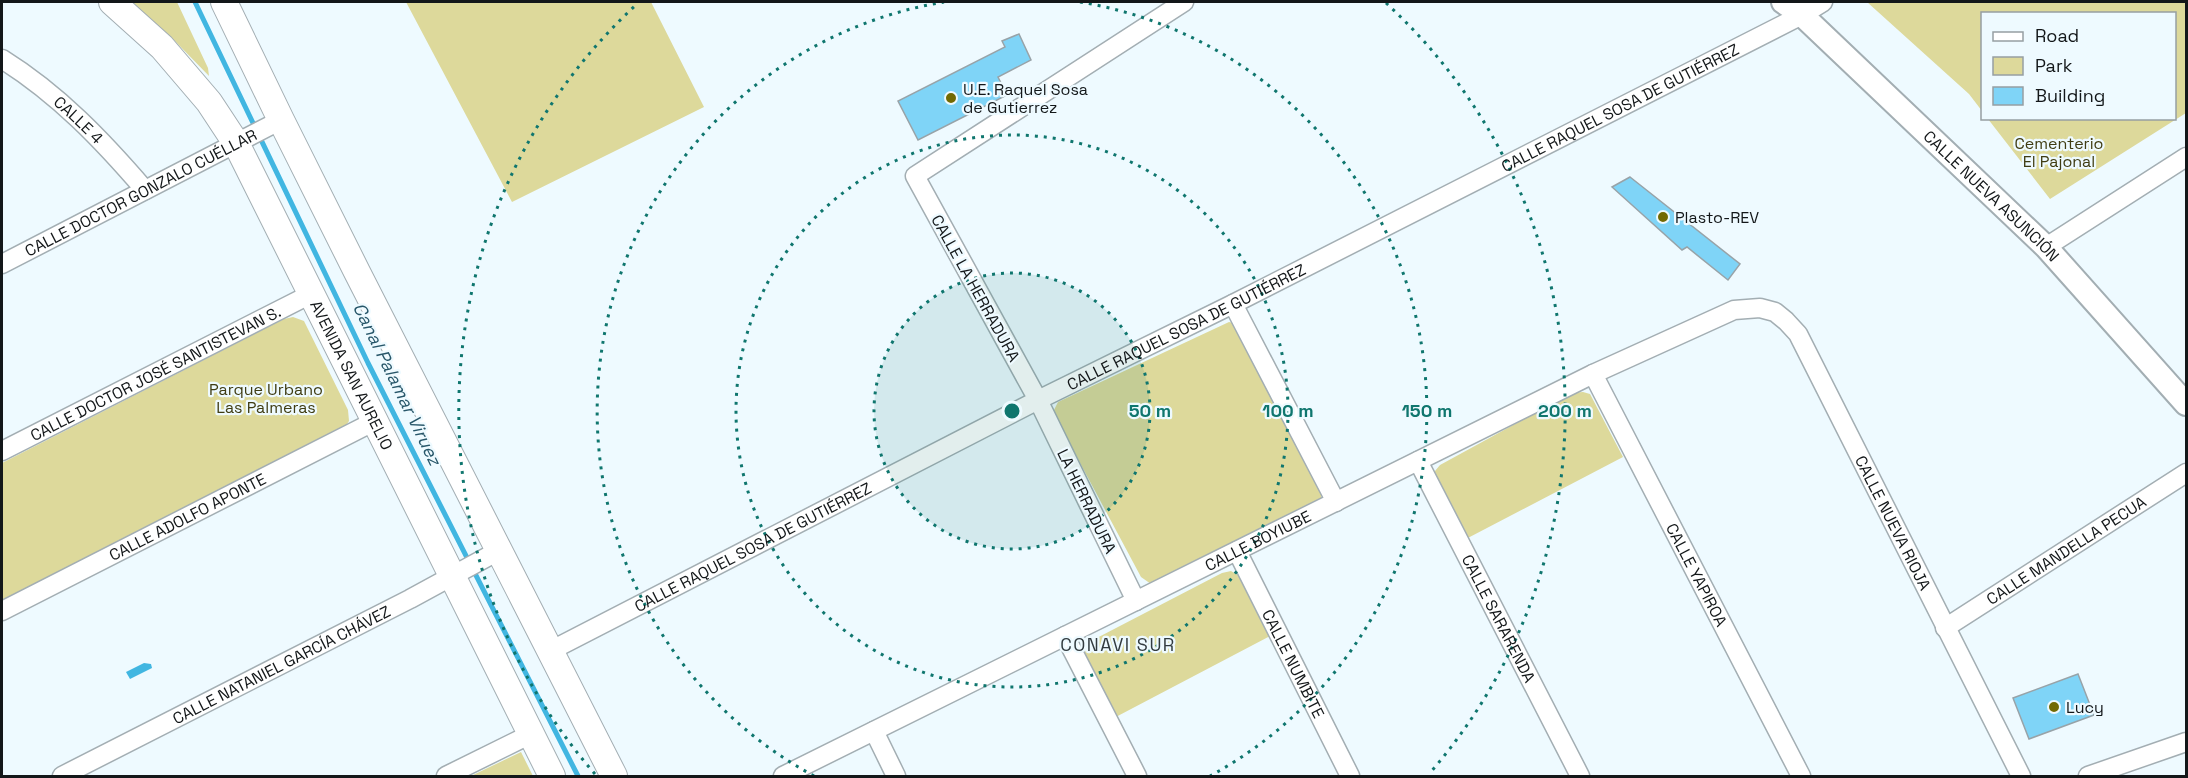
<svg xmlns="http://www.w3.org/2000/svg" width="2188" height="778" viewBox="0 0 2188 778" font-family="'Space Grotesk',sans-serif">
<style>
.green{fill:#ddd99b}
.water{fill:#41b6e1}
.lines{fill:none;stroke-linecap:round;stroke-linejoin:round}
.stream{stroke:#41b6e1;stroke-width:5}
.building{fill:#7fd4f7;stroke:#98a3a8;stroke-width:1.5}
.minor-casing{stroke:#a3aeb3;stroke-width:21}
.tertiary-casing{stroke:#a3aeb3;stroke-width:26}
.secondary-casing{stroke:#a3aeb3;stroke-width:28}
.minor{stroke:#fff;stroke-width:18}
.tertiary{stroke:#fff;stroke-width:22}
.secondary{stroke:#fff;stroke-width:26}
.ring{fill:none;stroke:#0f766e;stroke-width:3;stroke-dasharray:3 6}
.poi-dot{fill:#726a03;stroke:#eefaff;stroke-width:2}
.labels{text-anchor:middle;stroke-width:4.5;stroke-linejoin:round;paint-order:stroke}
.poi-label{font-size:16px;fill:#131719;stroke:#eefaff;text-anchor:start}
.street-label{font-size:16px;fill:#131719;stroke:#eefaff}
.park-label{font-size:16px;fill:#3f3c12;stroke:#eefaff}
.water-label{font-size:18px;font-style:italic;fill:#275669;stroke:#eefaff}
.neighbourhood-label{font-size:18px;letter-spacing:1.5px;fill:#323b3f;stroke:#eefaff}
.centre{fill:#0f766e;stroke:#eefaff;stroke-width:3}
.ring-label{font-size:18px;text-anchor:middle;font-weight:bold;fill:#0f766e;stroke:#eefaff;stroke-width:4.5;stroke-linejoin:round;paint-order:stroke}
</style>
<rect width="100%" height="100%" fill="#eefaff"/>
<path class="green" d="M 130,2 L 177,2 L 208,68 L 209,76 L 170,36 Z
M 406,2 L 651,2 L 704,107 L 512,202 Z
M 1867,2 L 2186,2 L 2186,113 L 2050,199 L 1988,119 L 2174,118 L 2174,14 L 1982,14 L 1982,111 L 1969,94 Z
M 293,317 L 304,321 L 348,410 L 349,421 L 343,430 L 2,601 L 2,463 L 284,319 Z
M 1229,322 L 1238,324 L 1322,488 L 1321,499 L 1311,506 L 1151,584 L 1141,577 L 1056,418 L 1054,410 L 1058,402 Z
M 1583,392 L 1590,394 L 1623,457 L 1464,540 L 1435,481 L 1435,471 L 1440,465 L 1572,393 Z
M 1231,571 L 1241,577 L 1272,635 L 1112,719 L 1083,656 L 1091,641 L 1222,573 Z
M 521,752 L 533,776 L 471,776 Z"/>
<path class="water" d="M 144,663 L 151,664 L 152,668 L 130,679 L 126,672 Z"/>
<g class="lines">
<path class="stream" d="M 195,2 L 368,363 L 578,776"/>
</g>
<path class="building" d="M 1019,34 L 1031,60 L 998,77 L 1007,95 L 918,140 L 898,101 L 1005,47 L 1002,41 Z
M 1630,177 L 1740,264 L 1728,280 L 1687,247 L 1682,250 L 1612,187 Z
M 2078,674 L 2094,715 L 2029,739 L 2013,698 Z"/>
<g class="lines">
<g class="minor-casing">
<g id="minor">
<path id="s1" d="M 2,59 C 58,94 102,140 145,190"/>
<path d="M 2046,247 L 2186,157"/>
<path id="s2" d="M 2,264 L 281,120"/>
<path d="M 1233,304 L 1336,502"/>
<path id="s3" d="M 1593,374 L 1801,776"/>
<path id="s4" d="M 2,451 L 311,294"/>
<path id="s5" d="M 1418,461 L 1580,776"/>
<path id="s6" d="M 1237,551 L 1350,776"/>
<path d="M 1136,601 L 1038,400 L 915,176 L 1184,2"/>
<path id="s7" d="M 2,611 L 375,421"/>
<path id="s8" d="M 1945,628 L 2186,473"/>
<path d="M 1065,636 L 1137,776"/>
<path id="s9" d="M 550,651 L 1038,400 L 1233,304 L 1802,15 L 1823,2"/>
<path d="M 874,731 L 896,776"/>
<path id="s10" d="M 62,776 L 410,599 L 500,550"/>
<path d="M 446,776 L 531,734"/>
<path id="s11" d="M 783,776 L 1593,374 L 1734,310 L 1760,308 L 1775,312 L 1786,321 L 1798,334 L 2021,776"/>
<path d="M 2088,776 L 2186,742"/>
</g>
</g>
<g class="tertiary-casing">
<g id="tertiary">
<path id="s12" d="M 1783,2 L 1802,15 L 2046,247 L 2186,404"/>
</g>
</g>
<g class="secondary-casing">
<g id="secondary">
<path id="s13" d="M 112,2 L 162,47 L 209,102 L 236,143 L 552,776"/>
<path d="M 224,2 L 281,120 L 357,272 L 614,776"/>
</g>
</g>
<use href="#minor" class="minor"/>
<use href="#tertiary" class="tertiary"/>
<use href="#secondary" class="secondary"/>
</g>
<circle cx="1012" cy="411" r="138" fill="#0f766e" fill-opacity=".12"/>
<g class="ring">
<circle cx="1012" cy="411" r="138"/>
<circle cx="1012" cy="411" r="276"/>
<path d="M814 776A415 415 0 0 1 944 2M1080 2A415 415 0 0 1 1210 776"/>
<path d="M595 774A553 553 0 0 1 638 3M1386 3A553 553 0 0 1 1429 774"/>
</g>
<g class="poi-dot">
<circle cx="951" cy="98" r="6"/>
<circle cx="1663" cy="217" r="6"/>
<circle cx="2054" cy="707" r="6"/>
</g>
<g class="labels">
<g class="poi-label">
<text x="963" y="95">U.E. Raquel Sosa<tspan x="963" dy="18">de Gutierrez</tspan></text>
<text x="1675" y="223">Plasto-REV</text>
<text x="2066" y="713">Lucy</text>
</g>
<g class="street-label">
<text dy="6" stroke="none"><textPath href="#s9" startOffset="1200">CALLE RAQUEL SOSA DE GUTIÉRREZ</textPath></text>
<text dy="6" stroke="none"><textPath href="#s1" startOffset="98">CALLE 4</textPath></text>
<text dy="6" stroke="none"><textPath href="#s2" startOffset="156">CALLE DOCTOR GONZALO CUÉLLAR</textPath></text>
<text dy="6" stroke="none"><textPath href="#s12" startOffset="285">CALLE NUEVA ASUNCIÓN</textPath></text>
<text transform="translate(976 288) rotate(61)" y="6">CALLE LA HERRADURA</text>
<text dy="6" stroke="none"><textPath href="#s9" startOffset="714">CALLE RAQUEL SOSA DE GUTIÉRREZ</textPath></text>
<text dy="6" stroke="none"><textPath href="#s4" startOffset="172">CALLE DOCTOR JOSÉ SANTISTEVAN S.</textPath></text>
<text dy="6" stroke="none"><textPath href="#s13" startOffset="448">AVENIDA SAN AURELIO</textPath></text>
<text transform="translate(1087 501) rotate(64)" y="6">LA HERRADURA</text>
<text dy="6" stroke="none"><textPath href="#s7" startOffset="208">CALLE ADOLFO APONTE</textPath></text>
<text dy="6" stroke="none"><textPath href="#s11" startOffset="1344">CALLE NUEVA RIOJA</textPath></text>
<text dy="6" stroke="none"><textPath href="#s11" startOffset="530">CALLE BOYIUBE</textPath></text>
<text dy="6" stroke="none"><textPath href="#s9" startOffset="228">CALLE RAQUEL SOSA DE GUTIÉRREZ</textPath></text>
<text dy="6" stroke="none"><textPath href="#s8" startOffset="144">CALLE MANDELLA PECUA</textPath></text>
<text dy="6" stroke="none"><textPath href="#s3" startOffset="226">CALLE YAPIROA</textPath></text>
<text dy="6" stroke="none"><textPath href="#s5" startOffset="177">CALLE SARARENDA</textPath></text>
<text dy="6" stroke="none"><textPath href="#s10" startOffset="246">CALLE NATANIEL GARCÍA CHÁVEZ</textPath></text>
<text dy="6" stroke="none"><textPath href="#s6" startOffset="126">CALLE NUMBITE</textPath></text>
</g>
<g class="park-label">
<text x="2059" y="149">Cementerio<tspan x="2059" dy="18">El Pajonal</tspan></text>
<text x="266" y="395">Parque Urbano<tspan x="266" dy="18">Las Palmeras</tspan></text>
</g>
<g class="water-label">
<text transform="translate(397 384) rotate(64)" y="6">Canal Palamar Viruez</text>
</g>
<g class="neighbourhood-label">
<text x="1118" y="651">CONAVI SUR</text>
</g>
</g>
<circle cx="1012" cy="411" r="9" class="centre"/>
<g class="ring-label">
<text x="1150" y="417">50 m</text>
<text x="1288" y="417">100 m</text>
<text x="1427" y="417">150 m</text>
<text x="1565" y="417">200 m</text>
</g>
<rect width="2188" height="778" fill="none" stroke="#131719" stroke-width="6"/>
<rect x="1981" y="12" width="195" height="108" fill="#eefaff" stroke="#969fa3" stroke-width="1.5"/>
<rect x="1993" y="32" width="30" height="9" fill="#ffffff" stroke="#969fa3" stroke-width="1.5"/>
<text x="2035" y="42" font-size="18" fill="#131719">Road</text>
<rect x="1993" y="57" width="30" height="18" fill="#ddd99b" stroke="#969fa3" stroke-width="1.5"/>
<text x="2035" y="72" font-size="18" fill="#131719">Park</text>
<rect x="1993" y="87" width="30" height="18" fill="#7fd4f7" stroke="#969fa3" stroke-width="1.5"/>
<text x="2035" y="102" font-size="18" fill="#131719">Building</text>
</svg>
